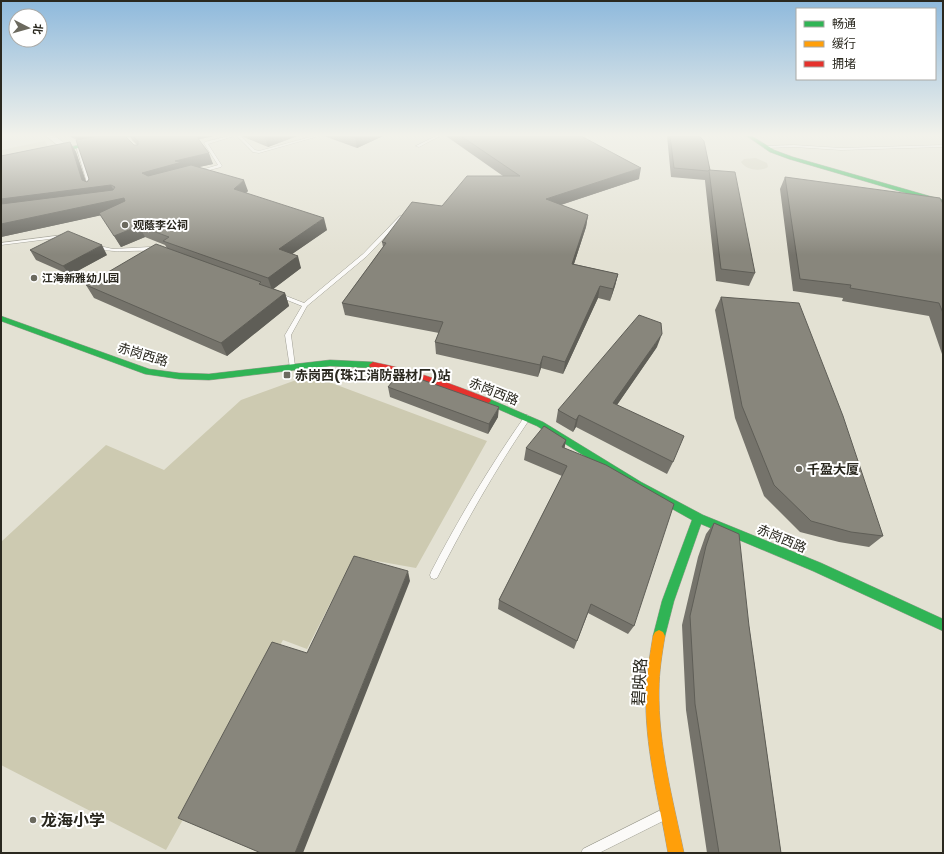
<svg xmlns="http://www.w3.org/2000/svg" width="944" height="854" viewBox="0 0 944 854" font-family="Poppins,'Noto Sans SC',sans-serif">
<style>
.green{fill:#d2d0be}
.forest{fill:#cdcab1}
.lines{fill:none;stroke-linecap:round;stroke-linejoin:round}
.lane-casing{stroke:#9f9e93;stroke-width:1}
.street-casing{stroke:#9f9e93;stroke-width:1}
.fast-casing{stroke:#9f9e93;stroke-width:1}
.slow-casing{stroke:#9f9e93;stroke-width:1}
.jam-casing{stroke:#9f9e93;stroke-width:1}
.lane{fill:#fbfaf8;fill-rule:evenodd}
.street{fill:#fbfaf8;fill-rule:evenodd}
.fast{fill:#30b455;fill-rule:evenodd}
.slow{fill:#ff9f0a;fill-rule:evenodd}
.jam{fill:#e5322d;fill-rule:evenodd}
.wall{fill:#75736b}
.shaded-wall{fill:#5f5e57}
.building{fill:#88867c;stroke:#5f5e57}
.poi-dot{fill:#6b695e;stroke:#fff;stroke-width:1.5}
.labels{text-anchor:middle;stroke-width:4;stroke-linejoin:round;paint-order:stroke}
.far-poi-label{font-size:11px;font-weight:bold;fill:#2a281f;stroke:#fff;text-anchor:start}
.street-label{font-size:13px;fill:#2a281f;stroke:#fff}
.poi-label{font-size:13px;font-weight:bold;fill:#2a281f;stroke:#fff;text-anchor:start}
.near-street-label{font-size:16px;fill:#2a281f;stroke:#fff}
.near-poi-label{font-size:16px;font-weight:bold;fill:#2a281f;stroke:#fff;text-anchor:start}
</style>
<rect width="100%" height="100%" fill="#e3e1d3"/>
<path class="green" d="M 45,141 L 50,150 L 1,161 L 1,150 Z
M 756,158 L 767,163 L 768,167 C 760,172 746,170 741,162 L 744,159 Z"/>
<path class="forest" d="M 310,375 L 487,441 L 416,568 L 354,557 L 307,649 L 283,640 L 166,850 L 1,765 L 1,542 L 106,445 L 164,470 L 241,400 Z"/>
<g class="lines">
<g class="lane-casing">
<path id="lane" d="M 229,136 L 234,136 L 208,144 L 222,166 L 221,167 L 198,173 L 198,171 L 218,165 L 204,143 L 205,142 Z
M 237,136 L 241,136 L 255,150 L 259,151 L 314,136 L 319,136 L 259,153 L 253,152 Z
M 436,136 L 440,136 L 419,147 L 416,146 Z
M 794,145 L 841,148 L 943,145 L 943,147 L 841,150 L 794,147 L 765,148 L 763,147 L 765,146 Z
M 76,146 L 79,147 L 93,189 L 93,190 L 89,189 Z
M 400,216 L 404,217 L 367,256 L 307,306 L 291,335 L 295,366 L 294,368 L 290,368 L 285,335 L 302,306 L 277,296 L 277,294 L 281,294 L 304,303 L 363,254 Z
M 71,234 L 73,235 L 73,236 L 1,245 L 1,243 Z
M 95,245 L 113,249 L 150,247 L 161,251 L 158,253 C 135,247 119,256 95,247 Z
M 527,415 L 529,416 L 530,418 L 529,420 C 495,470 465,523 437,578 L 434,579 L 431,578 L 430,575 L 431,572 C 459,518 490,466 525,416 Z
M 659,811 L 663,813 L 665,817 L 663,821 L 599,853 L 581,853 L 583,849 Z"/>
</g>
<g class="street-casing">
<path id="street" d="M 46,136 L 55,136 L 72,149 L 71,151 L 65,151 Z"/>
</g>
<g class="fast-casing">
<path id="fast" d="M 124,136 L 132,136 L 1,165 L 1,161 Z
M 747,136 L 752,136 L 774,150 L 793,157 L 943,200 L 943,204 L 789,159 L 770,152 Z
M 1,316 L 149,369 L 179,373 L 209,374 L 330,360 L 373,362 L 377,365 L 373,368 L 330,366 L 209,380 L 179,379 L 145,374 L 1,321 Z
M 487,398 L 543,422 L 641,482 L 703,515 L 821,563 L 943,619 L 943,631 L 813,571 L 701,524 L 674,601 L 665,636 L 663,640 L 659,642 L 655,640 L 653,636 L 662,601 L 692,520 L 635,488 L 537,426 L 484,403 L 483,401 Z"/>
</g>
<g class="slow-casing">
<path id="slow" d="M 659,630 L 663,632 L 665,636 C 662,654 659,672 659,690 C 658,745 673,800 684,853 L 668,853 C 659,800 644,745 646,690 C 647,672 650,654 653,636 L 655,632 Z"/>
</g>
<g class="jam-casing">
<path id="jam" d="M 373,362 C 414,370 452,384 490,399 L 491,401 L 487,404 L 414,377 L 370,367 L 369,365 Z"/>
</g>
<use href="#lane" class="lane"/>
<use href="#street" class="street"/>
<use href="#fast" class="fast"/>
<use href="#slow" class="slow"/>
<use href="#jam" class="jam"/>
</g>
<path class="wall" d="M 69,136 L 125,136 L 134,145 L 137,145 L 132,140 L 130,136 L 214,136 L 199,139 L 213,164 L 199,167 L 248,191 L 246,193 L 327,230 L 292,254 L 301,268 L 273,289 L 285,293 L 289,306 L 227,356 L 94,298 L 86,285 L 167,248 L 165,245 L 145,237 L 121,247 L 101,215 L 1,237 L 1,156 L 70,142 L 76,152 L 86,182 L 87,182 L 89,179 L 77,140 Z
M 241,136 L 297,136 L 268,147 Z
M 324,136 L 383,136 L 357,148 Z
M 446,136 L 581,136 L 639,179 L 561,205 L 588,215 L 586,227 L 574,264 L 618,274 L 615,286 L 610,301 L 598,298 L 563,374 L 541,368 L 538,377 L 436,354 L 435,342 L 439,333 L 345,315 L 342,303 L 383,247 L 382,242 L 442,206 L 503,176 Z
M 667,136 L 699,136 L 710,170 L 755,273 L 749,286 L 716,281 L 705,181 L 705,180 L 671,177 Z
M 785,177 L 943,204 L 943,357 L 929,316 L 842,301 L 843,298 L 793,291 L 780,189 Z
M 30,250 L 107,255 L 70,275 L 36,260 Z
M 721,297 L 883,536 L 869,547 L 839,542 L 800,532 L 764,496 L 735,418 L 715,310 Z
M 657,347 L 617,405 L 673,462 L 667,474 L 576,427 L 573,432 L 556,422 L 558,410 Z
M 388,387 L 498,417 L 488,434 L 390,397 Z
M 566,440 L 564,448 L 634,626 L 628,634 L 588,613 L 574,649 L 498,609 L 499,600 L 562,476 L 524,460 L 526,448 Z
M 714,523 L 749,626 L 781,853 L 707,853 L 686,710 L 682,625 L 698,557 L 706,534 Z"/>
<path class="shaded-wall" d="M 76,136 L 108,136 L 79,142 Z
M 194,136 L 214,136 L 196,140 Z
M 267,136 L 297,136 L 268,147 L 265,137 Z
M 360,136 L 383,136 L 357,148 L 355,138 Z
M 70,142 L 76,152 L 88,188 L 111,185 L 117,197 L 1,212 L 1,199 Z
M 209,153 L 213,164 L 185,170 L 148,184 L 142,173 L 175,161 Z
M 641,168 L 639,179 L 545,210 L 546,199 Z
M 244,180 L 248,191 L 238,200 L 234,189 Z
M 124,198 L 130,209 L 1,237 L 1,224 Z
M 588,215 L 586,227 L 570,276 L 572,264 Z
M 324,218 L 327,230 L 282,261 L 279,249 Z
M 139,226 L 145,237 L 121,247 L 114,236 Z
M 102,245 L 107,255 L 70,275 L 63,266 Z
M 298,256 L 301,268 L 272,290 L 268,278 Z
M 618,274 L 615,286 L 610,301 L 613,289 Z
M 600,286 L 598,298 L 563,374 L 565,362 Z
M 285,293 L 289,306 L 227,356 L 221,343 Z
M 662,334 L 657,347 L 610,415 L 613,403 Z
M 543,356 L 541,368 L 538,377 L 540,365 Z
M 499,407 L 498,417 L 488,434 L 489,424 Z
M 579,415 L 576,427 L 573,432 L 576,420 Z
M 566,440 L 564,451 L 562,447 Z
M 408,571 L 410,581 L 303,853 L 295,853 Z"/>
<path class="building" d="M 98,136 L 125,136 L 134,145 L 138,145 L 138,141 L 133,136 L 196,136 L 209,153 L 175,161 L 182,162 L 142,173 L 148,176 L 191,165 L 244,180 L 234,189 L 324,218 L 279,249 L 298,256 L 268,278 L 163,241 L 169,237 L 139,226 L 114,236 L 99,213 L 125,201 L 124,198 L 1,224 L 1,204 L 113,190 L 115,187 L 111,185 L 1,199 L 1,156 L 70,142 L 82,180 L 87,182 L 89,179 L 76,140 Z
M 350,136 L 360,136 L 355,138 Z
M 461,136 L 581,136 L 641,168 L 546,199 L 588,215 L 572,264 L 618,274 L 613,289 L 600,286 L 565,362 L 543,356 L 540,365 L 435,342 L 443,322 L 342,303 L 386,243 L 382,242 L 412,202 L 442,206 L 467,176 L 520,176 Z
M 670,136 L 699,136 L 704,141 L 710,170 L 709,170 L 708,171 L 674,168 Z
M 709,170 L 735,172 L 755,273 L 721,269 Z
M 785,177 L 940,198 L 943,204 L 943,313 L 939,303 L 850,288 L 851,285 L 800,279 Z
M 68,231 L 102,245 L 63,266 L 30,250 Z
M 156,244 L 261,282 L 259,284 L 285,293 L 221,343 L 86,285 Z
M 721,297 L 799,303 L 843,416 L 883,536 L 851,532 L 811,521 L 774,485 L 742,406 Z
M 639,315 L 661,323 L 662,334 L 613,403 L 684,436 L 673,462 L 579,415 L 576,420 L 558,410 Z
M 400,372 L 499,407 L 489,424 L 388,387 Z
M 544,426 L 566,440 L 562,447 L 606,465 L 674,504 L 634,626 L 591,604 L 577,641 L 499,600 L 567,466 L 526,448 Z
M 714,523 L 739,534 L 749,626 L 781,853 L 719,853 L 695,704 L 690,616 L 706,546 Z
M 354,556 L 408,571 L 295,853 L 261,853 L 178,818 L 272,642 L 307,653 Z"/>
<linearGradient id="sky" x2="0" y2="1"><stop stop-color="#8eb9dc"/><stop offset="0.53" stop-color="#f2f2eb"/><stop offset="1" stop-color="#f2f2eb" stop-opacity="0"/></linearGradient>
<rect width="944" height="255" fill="url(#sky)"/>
<g class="poi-dot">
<circle cx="125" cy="225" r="4"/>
<circle cx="34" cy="278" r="4"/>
<rect x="283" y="371" width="8" height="8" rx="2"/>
<circle cx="799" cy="469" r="4"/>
<circle cx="33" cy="820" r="4"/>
</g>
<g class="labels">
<g class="far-poi-label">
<text x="133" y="229">观蔭李公祠</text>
<text x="42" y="282">江海新雅幼儿园</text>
</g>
<g class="street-label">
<text transform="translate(143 354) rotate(17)" y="5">赤岗西路</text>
<text transform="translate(494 391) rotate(22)" y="5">赤岗西路</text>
<text transform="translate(782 538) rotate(23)" y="5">赤岗西路</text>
</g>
<g class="poi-label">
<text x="295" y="380">赤岗西(珠江消防器材厂)站</text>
<text x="807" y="474">千盈大厦</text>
</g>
<g class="near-street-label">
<text transform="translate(639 682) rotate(-87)" y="6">碧映路</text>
</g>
<g class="near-poi-label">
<text x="41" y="826">龙海小学</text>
</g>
</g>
<rect width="944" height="854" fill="none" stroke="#2a281f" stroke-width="4"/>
<rect x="796" y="8" width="140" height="72" fill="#ffffff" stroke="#aaa9a5"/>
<rect x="804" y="21" width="20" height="6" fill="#30b455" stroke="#aaa9a5"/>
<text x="832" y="28" font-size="12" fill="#2a281f">畅通</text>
<rect x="804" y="41" width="20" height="6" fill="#ff9f0a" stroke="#aaa9a5"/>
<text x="832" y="48" font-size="12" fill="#2a281f">缓行</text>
<rect x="804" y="61" width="20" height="6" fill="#e5322d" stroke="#aaa9a5"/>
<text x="832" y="68" font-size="12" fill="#2a281f">拥堵</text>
<g transform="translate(28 28) rotate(96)"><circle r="19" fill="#ffffff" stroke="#aaa9a5"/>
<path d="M0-3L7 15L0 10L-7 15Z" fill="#6b695e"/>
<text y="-6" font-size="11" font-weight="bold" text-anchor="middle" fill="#2a281f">北</text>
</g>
</svg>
